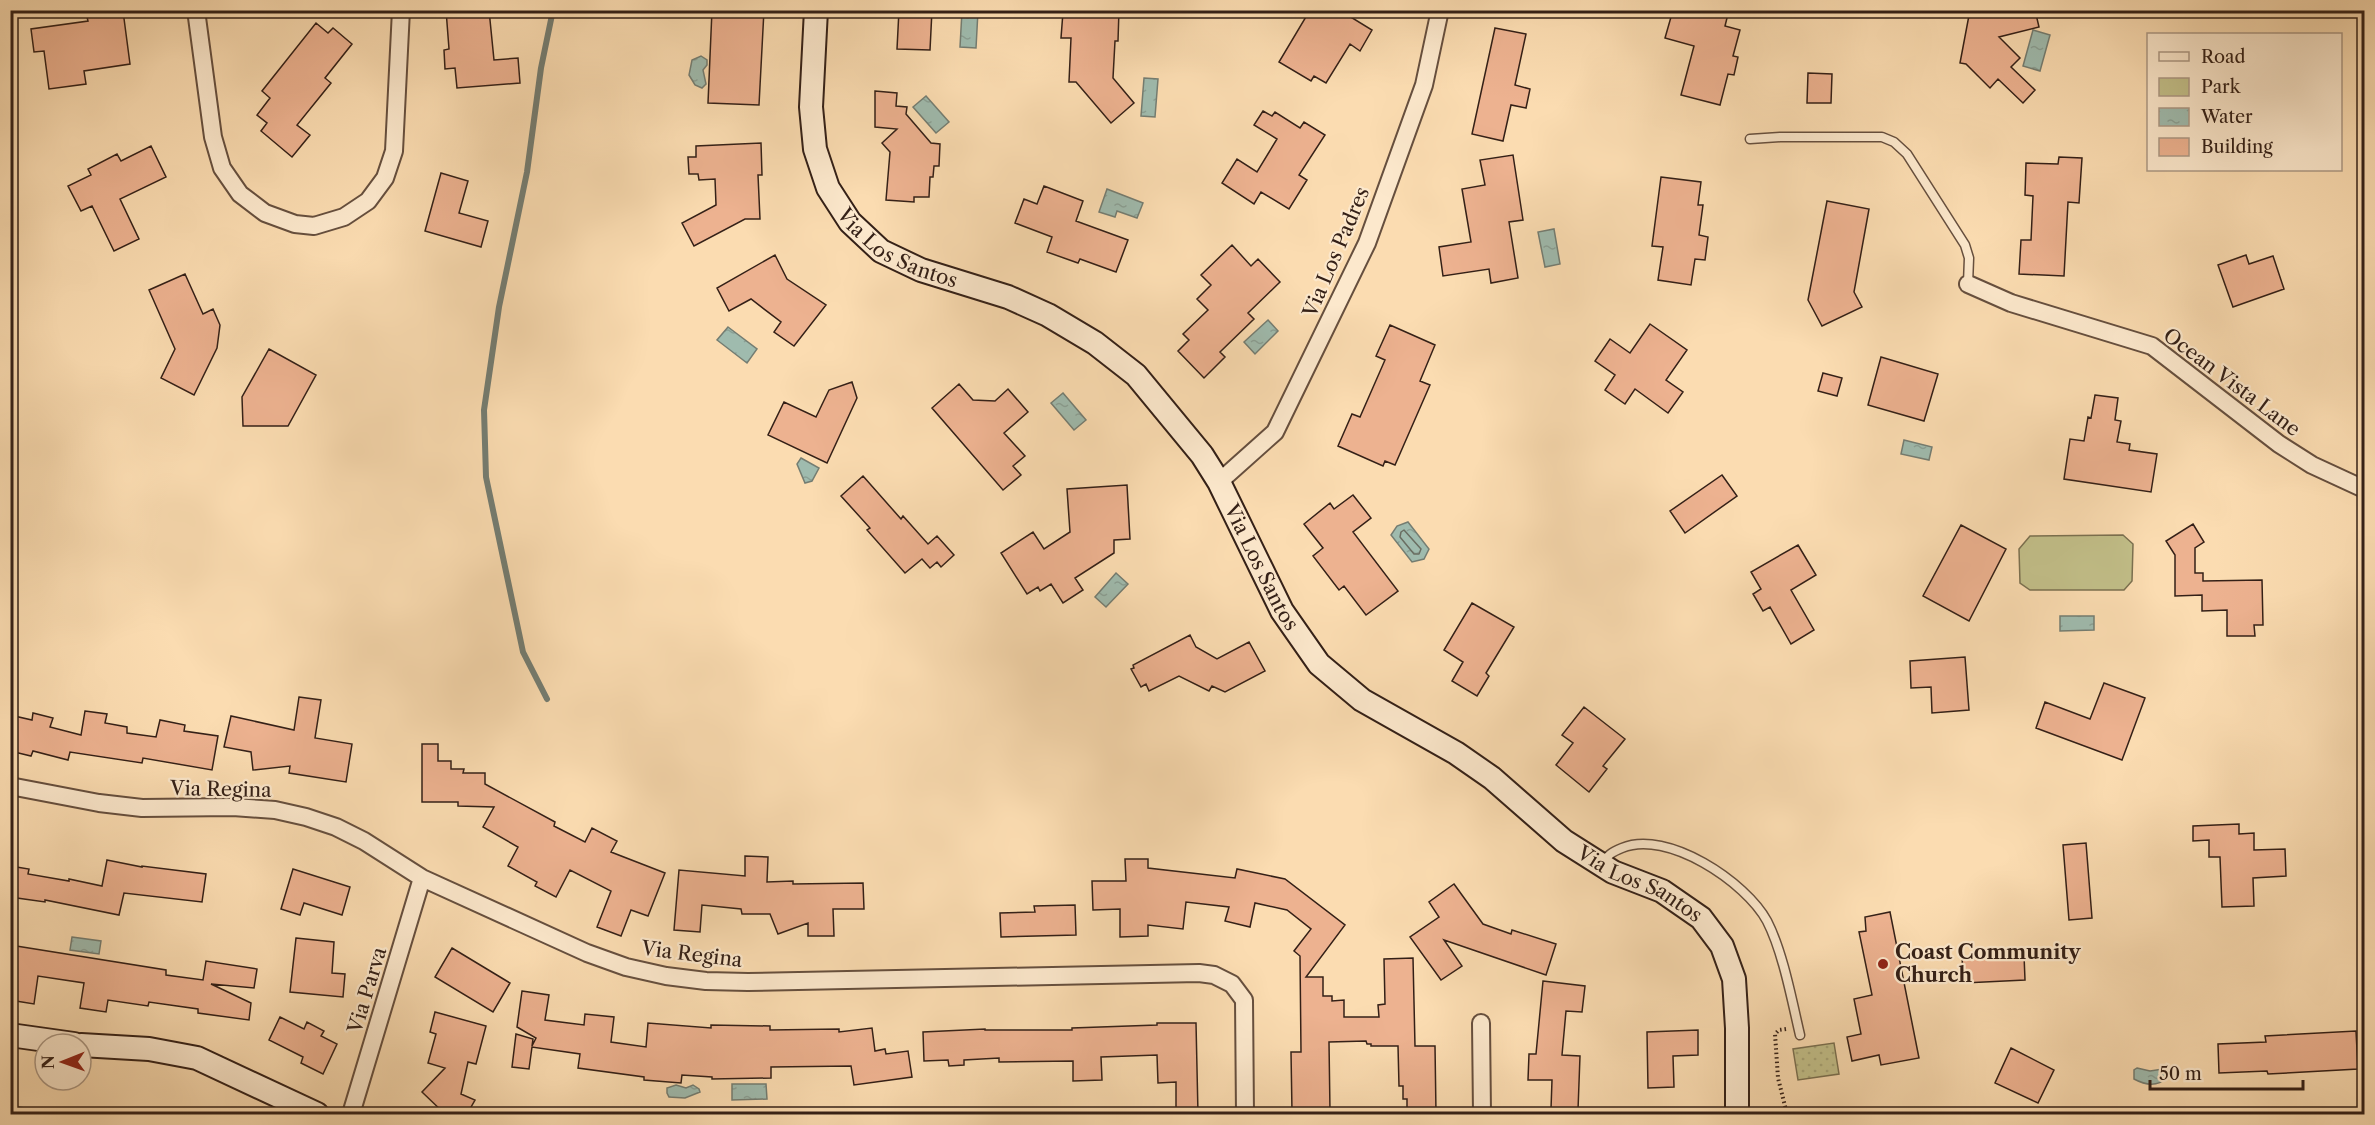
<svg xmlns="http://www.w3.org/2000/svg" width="2375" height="1125" viewBox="0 0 2375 1125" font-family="'Libre Caslon Text',serif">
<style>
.green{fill:#c2bf89;stroke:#7b7050;stroke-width:1.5}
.park{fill:url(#park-dots);stroke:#7b7050;stroke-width:1.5}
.water{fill:url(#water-ripples);stroke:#747d72;stroke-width:1.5}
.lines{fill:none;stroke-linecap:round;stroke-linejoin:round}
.shore{stroke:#6a6e62;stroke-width:1.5}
.stream{stroke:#747d72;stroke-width:6}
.building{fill:#edb290;stroke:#342017;stroke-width:1.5}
.lane-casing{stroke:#664f3e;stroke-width:11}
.street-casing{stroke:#664f3e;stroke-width:20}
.secondary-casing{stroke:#342017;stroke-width:26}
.path{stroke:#342017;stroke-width:4;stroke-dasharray:1.5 3;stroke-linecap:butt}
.lane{stroke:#fce8cc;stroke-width:8}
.street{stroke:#fce8cc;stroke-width:16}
.secondary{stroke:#fce8cc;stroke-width:22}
.poi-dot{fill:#8f2418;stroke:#fce8cc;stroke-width:2}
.labels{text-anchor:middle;stroke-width:4.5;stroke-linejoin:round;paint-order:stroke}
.street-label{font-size:20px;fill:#342017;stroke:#fce8cc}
.poi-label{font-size:20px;font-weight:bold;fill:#342017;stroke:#fce8cc;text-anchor:start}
</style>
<defs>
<pattern id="park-dots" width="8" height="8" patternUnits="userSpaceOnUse" patternTransform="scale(1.5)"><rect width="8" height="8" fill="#c2bf89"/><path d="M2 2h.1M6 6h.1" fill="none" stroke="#a7a476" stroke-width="1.8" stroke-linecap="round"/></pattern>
<pattern id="water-ripples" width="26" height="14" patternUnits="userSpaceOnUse" patternTransform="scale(1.5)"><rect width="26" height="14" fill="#9fbbae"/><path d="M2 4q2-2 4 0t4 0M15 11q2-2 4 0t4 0" fill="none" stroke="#8aa095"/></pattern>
</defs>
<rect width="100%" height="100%" fill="#fbdcb1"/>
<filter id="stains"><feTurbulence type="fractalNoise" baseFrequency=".00333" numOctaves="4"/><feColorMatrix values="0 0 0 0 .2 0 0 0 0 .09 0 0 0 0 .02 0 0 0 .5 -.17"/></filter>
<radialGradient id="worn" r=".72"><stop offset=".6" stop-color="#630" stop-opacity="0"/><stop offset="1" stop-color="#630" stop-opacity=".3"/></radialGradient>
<path class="green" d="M 2123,535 L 2133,544 L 2132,581 L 2124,590 L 2030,590 L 2020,583 L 2019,549 L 2030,536 Z"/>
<path class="park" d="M 1834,1043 L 1839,1074 L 1798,1080 L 1793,1049 Z"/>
<path class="water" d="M 962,11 L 978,11 L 976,48 L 960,47 Z
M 2033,30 L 2050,35 L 2040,71 L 2023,66 Z
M 701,56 L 707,60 L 707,65 L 703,70 L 706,84 L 702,88 L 695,85 L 689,75 L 692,60 Z
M 1144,78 L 1158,79 L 1155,117 L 1141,116 Z
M 926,96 L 949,122 L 936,133 L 913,107 Z
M 1107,189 L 1143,203 L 1137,218 L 1117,211 L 1115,217 L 1099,212 Z
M 1554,229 L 1560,264 L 1545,267 L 1538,232 Z
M 1268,320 L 1278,331 L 1255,354 L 1244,342 Z
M 728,327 L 757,349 L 747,363 L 717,340 Z
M 1063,393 L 1086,420 L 1074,430 L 1051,403 Z
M 1904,440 L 1932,447 L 1929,460 L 1901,454 Z
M 801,458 L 819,468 L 812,481 L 805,483 L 797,464 Z
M 1408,522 L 1429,549 L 1424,559 L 1412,562 L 1391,535 L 1397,526 Z
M 1116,573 L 1128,584 L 1106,607 L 1095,597 Z
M 2094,616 L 2094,630 L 2060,631 L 2060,616 Z
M 72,937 L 101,941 L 99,954 L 70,950 Z
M 2137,1068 L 2150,1071 L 2163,1069 L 2166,1071 L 2167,1078 C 2157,1087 2145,1085 2134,1079 L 2134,1070 Z
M 732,1084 L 766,1084 L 767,1099 L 732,1100 Z
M 676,1085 L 686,1088 L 693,1085 L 699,1089 L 700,1092 L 685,1098 L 669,1097 L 667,1093 L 667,1088 Z"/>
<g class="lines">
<path class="shore" d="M 1404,530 L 1421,549 L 1419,554 L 1414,554 L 1400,537 L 1401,532 Z"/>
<path class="stream" d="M 547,699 L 523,652 L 486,477 L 484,410 L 499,307 L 527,172 L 541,68 L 553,10
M 10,1108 L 49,1114"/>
</g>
<path class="building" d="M 446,10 L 489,10 L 494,60 L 518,58 L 520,83 L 457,88 L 455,68 L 445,69 L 444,50 L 449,49 Z
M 712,10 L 764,10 L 759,105 L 708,103 Z
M 899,10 L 932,10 L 930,50 L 897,49 Z
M 1104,10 L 1119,10 L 1118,41 L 1115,41 L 1113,78 L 1134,103 L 1111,123 L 1076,82 L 1069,82 L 1071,38 L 1061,38 L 1063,12 L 1103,14 Z
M 1310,10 L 1353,10 L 1349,16 L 1372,30 L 1360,51 L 1350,44 L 1326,83 L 1314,76 L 1311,81 L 1279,62 Z
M 1673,10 L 1729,10 L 1725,26 L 1740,30 L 1733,56 L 1738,57 L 1734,75 L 1728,74 L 1720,105 L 1681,95 L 1694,46 L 1665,38 Z
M 1970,10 L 2035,10 L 2039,27 L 1999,37 L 2020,58 L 2011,67 L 2035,90 L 2023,103 L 1998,79 L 1990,88 L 1966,64 L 1960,63 Z
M 123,11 L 130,64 L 84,71 L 86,84 L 49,89 L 44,51 L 34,52 L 31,29 L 88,21 L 87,17 Z
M 316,23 L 328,33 L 333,28 L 352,44 L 325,78 L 331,83 L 297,125 L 310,135 L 292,157 L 261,131 L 267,123 L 257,115 L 270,98 L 262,91 Z
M 1495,28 L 1526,34 L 1515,85 L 1530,89 L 1526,108 L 1511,105 L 1503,141 L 1472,134 Z
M 1808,73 L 1832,74 L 1831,103 L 1807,103 Z
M 875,91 L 897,93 L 896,106 L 907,107 L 906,114 L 931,143 L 940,144 L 939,166 L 934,166 L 933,177 L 930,177 L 929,197 L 914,197 L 914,202 L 886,200 L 890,152 L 882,143 L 897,129 L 875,127 Z
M 1263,111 L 1272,116 L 1275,112 L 1300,128 L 1304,122 L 1325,135 L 1299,175 L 1307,180 L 1289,209 L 1261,192 L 1254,204 L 1222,183 L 1237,159 L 1257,172 L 1277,139 L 1254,125 Z
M 761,143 L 762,175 L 758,175 L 760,219 L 745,219 L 694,246 L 682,223 L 716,205 L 715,179 L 699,180 L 698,174 L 689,174 L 688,157 L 696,157 L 696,146 Z
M 151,146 L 166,177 L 120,199 L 139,239 L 114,251 L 92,206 L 81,211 L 68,186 L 91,175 L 88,169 L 117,154 L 121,161 Z
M 1513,155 L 1523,220 L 1509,222 L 1518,278 L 1491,283 L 1489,269 L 1443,276 L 1439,247 L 1471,242 L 1462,189 L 1485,185 L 1480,160 Z
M 2059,157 L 2082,158 L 2079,203 L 2068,202 L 2064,276 L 2019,274 L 2021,240 L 2031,240 L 2033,196 L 2025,195 L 2026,163 L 2058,164 Z
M 441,173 L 468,181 L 459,213 L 488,221 L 481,247 L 425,231 Z
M 1661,177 L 1701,182 L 1698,205 L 1703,205 L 1699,235 L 1708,237 L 1705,260 L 1695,259 L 1691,285 L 1658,280 L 1663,247 L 1652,246 Z
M 1044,186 L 1083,201 L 1076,221 L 1128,240 L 1116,272 L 1080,259 L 1078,263 L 1047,252 L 1052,237 L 1015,223 L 1024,199 L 1037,204 Z
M 1827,201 L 1869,209 L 1854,292 L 1862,307 L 1822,326 L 1808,300 Z
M 1232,245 L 1251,266 L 1258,259 L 1280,282 L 1248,313 L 1254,319 L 1220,352 L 1225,357 L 1204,378 L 1178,351 L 1189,340 L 1183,334 L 1208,310 L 1197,299 L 1211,285 L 1201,275 Z
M 775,255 L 787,279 L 826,305 L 794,346 L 774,332 L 781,322 L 751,299 L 729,311 L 717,288 Z
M 2246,255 L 2249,264 L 2273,256 L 2284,289 L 2233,307 L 2218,265 Z
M 185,274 L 203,314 L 213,309 L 220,325 L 217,348 L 194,395 L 161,378 L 175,349 L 149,290 Z
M 1650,324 L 1687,350 L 1666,380 L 1683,392 L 1668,413 L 1635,389 L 1625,404 L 1605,390 L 1615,375 L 1595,361 L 1610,339 L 1630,353 Z
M 1390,325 L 1435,345 L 1420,381 L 1430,385 L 1395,465 L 1385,461 L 1383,466 L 1338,446 L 1352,414 L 1360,417 L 1385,360 L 1376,356 Z
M 269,349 L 316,375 L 288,426 L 243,426 L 242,397 Z
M 1881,357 L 1938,374 L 1924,421 L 1868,405 Z
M 1823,373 L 1842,378 L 1837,396 L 1818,391 Z
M 852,382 L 857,398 L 827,463 L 768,435 L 784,402 L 816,417 L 829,390 Z
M 959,384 L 973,400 L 995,401 L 1008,389 L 1028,412 L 1004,433 L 1025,456 L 1013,466 L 1021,475 L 1003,490 L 932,408 Z
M 2095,395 L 2118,398 L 2115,420 L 2121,421 L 2117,442 L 2130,444 L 2129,450 L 2157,454 L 2151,492 L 2064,479 L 2070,439 L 2084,441 L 2088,417 L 2091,418 Z
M 1722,475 L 1737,496 L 1685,533 L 1670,511 Z
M 863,476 L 901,519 L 903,516 L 928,544 L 937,536 L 954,555 L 941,567 L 937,562 L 930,568 L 922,559 L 905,573 L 867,530 L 870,528 L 841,496 Z
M 1127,485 L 1130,539 L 1114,540 L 1114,553 L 1075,578 L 1083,590 L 1063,603 L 1051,584 L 1040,591 L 1038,587 L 1027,594 L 1001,553 L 1033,532 L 1044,549 L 1070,532 L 1067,489 Z
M 1353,495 L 1371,518 L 1353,532 L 1398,591 L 1366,615 L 1344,586 L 1339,590 L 1313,556 L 1323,548 L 1304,524 L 1330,503 L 1334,509 Z
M 2193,524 L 2204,542 L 2195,548 L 2195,573 L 2203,573 L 2203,581 L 2262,580 L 2263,625 L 2254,625 L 2255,636 L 2227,636 L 2227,610 L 2202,611 L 2202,595 L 2175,596 L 2175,555 L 2166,541 Z
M 1961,525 L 2006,549 L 1969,621 L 1923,596 Z
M 1798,545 L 1816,575 L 1791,590 L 1814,630 L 1791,644 L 1770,607 L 1763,611 L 1753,594 L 1761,589 L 1751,572 Z
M 1472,603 L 1514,627 L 1486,673 L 1489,676 L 1477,696 L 1452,681 L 1463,662 L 1444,650 Z
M 1190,635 L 1196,647 L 1217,659 L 1249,642 L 1265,671 L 1225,692 L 1212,686 L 1209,691 L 1179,676 L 1149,691 L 1146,684 L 1141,687 L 1131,669 L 1134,668 L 1133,665 Z
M 1965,657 L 1969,710 L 1932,713 L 1931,687 L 1911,688 L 1910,661 Z
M 2104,683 L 2145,698 L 2122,760 L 2036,728 L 2045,702 L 2090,719 Z
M 299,697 L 321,700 L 315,738 L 352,744 L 346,782 L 289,773 L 290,766 L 253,770 L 251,752 L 224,747 L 231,716 L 294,730 Z
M 1584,707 L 1625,739 L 1603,766 L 1607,769 L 1589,792 L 1556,765 L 1573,743 L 1562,735 Z
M 85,711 L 107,714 L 105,723 L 127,727 L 127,733 L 156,737 L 160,720 L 185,725 L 184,731 L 218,736 L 212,770 L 143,758 L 142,763 L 70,752 L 68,760 L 33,751 L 31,756 L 10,751 L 10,715 L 32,720 L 33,713 L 53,718 L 50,727 L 81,735 Z
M 422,744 L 438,744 L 438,761 L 451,761 L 451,769 L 464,769 L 463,773 L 485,773 L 485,784 L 555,822 L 554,826 L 585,842 L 592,828 L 617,841 L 611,852 L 665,873 L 648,916 L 631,910 L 621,936 L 597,927 L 611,891 L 570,870 L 556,897 L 535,886 L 537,882 L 508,866 L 518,847 L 483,827 L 494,807 L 458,806 L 458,802 L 422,802 Z
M 2239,824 L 2239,834 L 2254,833 L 2254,850 L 2285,849 L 2286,876 L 2253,878 L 2254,906 L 2222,907 L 2220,857 L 2209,857 L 2209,840 L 2193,841 L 2193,826 Z
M 2086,843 L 2092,918 L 2069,920 L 2063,845 Z
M 745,856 L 768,857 L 767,882 L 793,881 L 793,884 L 863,883 L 864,909 L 833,909 L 834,936 L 808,936 L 808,923 L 778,934 L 770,914 L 742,914 L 741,909 L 702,905 L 700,932 L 674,930 L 679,870 L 745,876 Z
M 1125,859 L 1148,859 L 1148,868 L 1235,878 L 1237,869 L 1285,879 L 1345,925 L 1306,977 L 1323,977 L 1323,996 L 1332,996 L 1332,1001 L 1344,1000 L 1344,1017 L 1379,1017 L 1378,1005 L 1385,1004 L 1384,959 L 1413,958 L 1415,1046 L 1435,1046 L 1436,1113 L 1407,1113 L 1407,1099 L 1403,1099 L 1403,1086 L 1399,1086 L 1398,1046 L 1371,1046 L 1371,1044 L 1367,1044 L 1366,1041 L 1329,1042 L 1330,1111 L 1292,1112 L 1291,1052 L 1301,1052 L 1300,956 L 1294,951 L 1311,929 L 1287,910 L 1255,903 L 1250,927 L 1225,921 L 1229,907 L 1186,902 L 1183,929 L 1148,925 L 1148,936 L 1120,937 L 1120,909 L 1093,910 L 1092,881 L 1126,881 Z
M 107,860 L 142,867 L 142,866 L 206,874 L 202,902 L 124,893 L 119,915 L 45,900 L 45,902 L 10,897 L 10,866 L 29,869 L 28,874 L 69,881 L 69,879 L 102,886 Z
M 293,869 L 350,887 L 342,915 L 304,903 L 300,915 L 281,909 Z
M 1454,884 L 1483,924 L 1511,934 L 1512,930 L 1556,944 L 1546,975 L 1444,940 L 1462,966 L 1441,980 L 1410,937 L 1439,917 L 1429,902 Z
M 1075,905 L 1076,935 L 1001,937 L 1000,913 L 1035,912 L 1034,906 Z
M 1890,912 L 1919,1058 L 1881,1065 L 1879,1055 L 1852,1061 L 1847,1037 L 1861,1034 L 1854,999 L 1872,995 L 1859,932 L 1866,931 L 1865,917 Z
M 296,938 L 334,942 L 332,973 L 345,974 L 343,997 L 290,992 Z
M 10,945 L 166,970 L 166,975 L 203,980 L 206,961 L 257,969 L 254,988 L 211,984 L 251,1003 L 249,1020 L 198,1013 L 198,1009 L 149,1002 L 148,1006 L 108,1000 L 106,1012 L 80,1008 L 84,983 L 38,976 L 34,1004 L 10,1000 Z
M 452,948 L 510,983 L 493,1012 L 435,977 Z
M 2024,955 L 2025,980 L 1964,983 L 1962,958 Z
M 1543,981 L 1585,986 L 1582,1012 L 1566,1011 L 1562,1055 L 1580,1056 L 1578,1110 L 1551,1109 L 1552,1080 L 1528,1080 L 1529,1054 L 1536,1054 Z
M 522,991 L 549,995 L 545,1020 L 584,1025 L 585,1014 L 614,1017 L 611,1042 L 646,1047 L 648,1023 L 711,1028 L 711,1025 L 770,1026 L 770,1030 L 839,1029 L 839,1032 L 872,1028 L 875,1051 L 885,1049 L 886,1054 L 908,1051 L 912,1077 L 854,1085 L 851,1066 L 771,1067 L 771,1078 L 712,1079 L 712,1077 L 682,1075 L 681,1083 L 644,1080 L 644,1077 L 578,1068 L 580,1054 L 532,1047 L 529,1069 L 512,1067 L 516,1034 L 533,1039 L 532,1046 L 536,1038 L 517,1027 Z
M 435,1012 L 486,1026 L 476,1064 L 468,1062 L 461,1094 L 475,1100 L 467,1114 L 445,1114 L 422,1092 L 445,1068 L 428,1063 L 436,1034 L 430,1032 Z
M 280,1017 L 304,1029 L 307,1022 L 324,1031 L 321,1036 L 337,1044 L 323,1074 L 301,1063 L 303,1057 L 269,1040 Z
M 1157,1023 L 1196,1023 L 1198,1114 L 1176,1114 L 1176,1082 L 1158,1083 L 1157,1055 L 1101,1057 L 1102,1080 L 1073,1081 L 1073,1061 L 999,1062 L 999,1058 L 964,1060 L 964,1065 L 949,1066 L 948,1060 L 924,1061 L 923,1032 L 985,1029 L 985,1030 L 1072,1030 L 1072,1028 L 1157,1025 Z
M 1698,1030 L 1698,1055 L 1673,1056 L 1674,1087 L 1648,1088 L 1647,1032 Z
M 2356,1031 L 2358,1069 L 2268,1074 L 2267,1071 L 2219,1073 L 2218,1044 L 2266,1042 L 2265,1036 Z
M 2011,1048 L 2054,1070 L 2038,1103 L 1995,1083 Z"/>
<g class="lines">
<g class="lane-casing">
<path id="lane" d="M 1750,139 L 1780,137 L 1882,137 L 1894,142 L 1907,154 L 1965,245 L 1969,258 L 1968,284
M 1602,865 C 1607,855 1612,852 1622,848 C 1667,829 1746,882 1767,921 C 1783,952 1792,1001 1800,1035"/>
</g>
<g class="street-casing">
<path id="street" d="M 196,10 L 213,137 L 222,168 L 240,194 L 265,213 L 295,224 L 314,226 L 344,217 L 368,201 L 385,178 L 394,151 L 401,10
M 1968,284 L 2011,303 L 2152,346 L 2279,444 L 2312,465 L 2364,489
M 1219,482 L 1275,432 L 1367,243 L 1424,85 L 1440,10
M 10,786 L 99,803 L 142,808 L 233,807 L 275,810 L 306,817 L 336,827 L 364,841 L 422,878 L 587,953 L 626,967 L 666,976 L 706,981 L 748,982 L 1199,973 L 1214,975 L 1232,984 L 1244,1000 L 1245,1114
M 1481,1023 L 1482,1114
M 351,1114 L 422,878"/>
</g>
<g class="secondary-casing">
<g id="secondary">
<path id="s1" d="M 816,10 L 811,107 L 815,149 L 828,188 L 850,222 L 881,251 L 921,270 L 1008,297 L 1048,315 L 1095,343 L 1136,375 L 1202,455 L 1219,482 L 1282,611 L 1319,664 L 1362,700 L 1456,753 L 1492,778 L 1564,841 L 1613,872 L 1662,891 L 1701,918 L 1722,946 L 1734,979 L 1737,1028 L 1737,1114"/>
<path d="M 10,1035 L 74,1044"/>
<path d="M 81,1045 L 149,1049 L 197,1058 L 317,1114"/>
</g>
</g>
<path class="path" d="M 1786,1029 L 1779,1030 L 1775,1034 L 1778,1078 L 1787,1114"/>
<use href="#lane" class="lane"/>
<use href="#street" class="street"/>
<use href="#secondary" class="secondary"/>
</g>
<circle class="poi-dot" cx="1883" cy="964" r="6"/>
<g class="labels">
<g class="street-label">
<text dy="7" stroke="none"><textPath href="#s1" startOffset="276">Via Los Santos</textPath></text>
<text transform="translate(1336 252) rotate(-67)" y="7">Via Los Padres</text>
<text transform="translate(2232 382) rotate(37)" y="7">Ocean Vista Lane</text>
<text dy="7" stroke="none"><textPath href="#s1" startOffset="780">Via Los Santos</textPath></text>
<text transform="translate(221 789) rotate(1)" y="7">Via Regina</text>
<text dy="7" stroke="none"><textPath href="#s1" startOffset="1284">Via Los Santos</textPath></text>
<text transform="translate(692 954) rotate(7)" y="7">Via Regina</text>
<text transform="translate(367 990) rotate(-73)" y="7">Via Parva</text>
</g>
<g class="poi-label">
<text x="1895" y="959">Coast Community<tspan x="1895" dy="23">Church</tspan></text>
</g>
</g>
<rect width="2375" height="1125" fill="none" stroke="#fbdcb1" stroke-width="36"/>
<rect x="12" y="12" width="2351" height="1101" fill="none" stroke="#342017" stroke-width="3"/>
<rect x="18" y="18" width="2339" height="1089" fill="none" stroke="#342017" stroke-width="1.5"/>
<rect x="2147" y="33" width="195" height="138" fill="#fce8cc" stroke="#ac9884" stroke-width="1.5"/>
<rect x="2159" y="52" width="30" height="9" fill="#fce8cc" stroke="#ac9884" stroke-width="1.5"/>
<text x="2201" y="63" font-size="18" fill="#342017">Road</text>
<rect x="2159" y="78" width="30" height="18" fill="#c2bf89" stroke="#ac9884" stroke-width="1.5"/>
<text x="2201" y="93" font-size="18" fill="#342017">Park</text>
<rect x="2159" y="108" width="30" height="18" fill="url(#water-ripples)" stroke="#ac9884" stroke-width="1.5"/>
<text x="2201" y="123" font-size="18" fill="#342017">Water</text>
<rect x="2159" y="138" width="30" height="18" fill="#edb290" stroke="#ac9884" stroke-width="1.5"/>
<text x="2201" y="153" font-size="18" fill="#342017">Building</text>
<g transform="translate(63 1062) rotate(269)"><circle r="28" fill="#fce8cc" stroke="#ac9884" stroke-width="1.5"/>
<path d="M0-4.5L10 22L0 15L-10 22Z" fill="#8f2418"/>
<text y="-9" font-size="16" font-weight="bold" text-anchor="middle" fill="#342017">N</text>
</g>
<path d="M2150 1080v9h153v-9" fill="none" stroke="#342017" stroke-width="3"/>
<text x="2159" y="1080" font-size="18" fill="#342017" stroke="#fce8cc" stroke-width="4.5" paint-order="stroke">50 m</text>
<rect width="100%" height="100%" filter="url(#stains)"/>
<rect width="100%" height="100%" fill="url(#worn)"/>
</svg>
